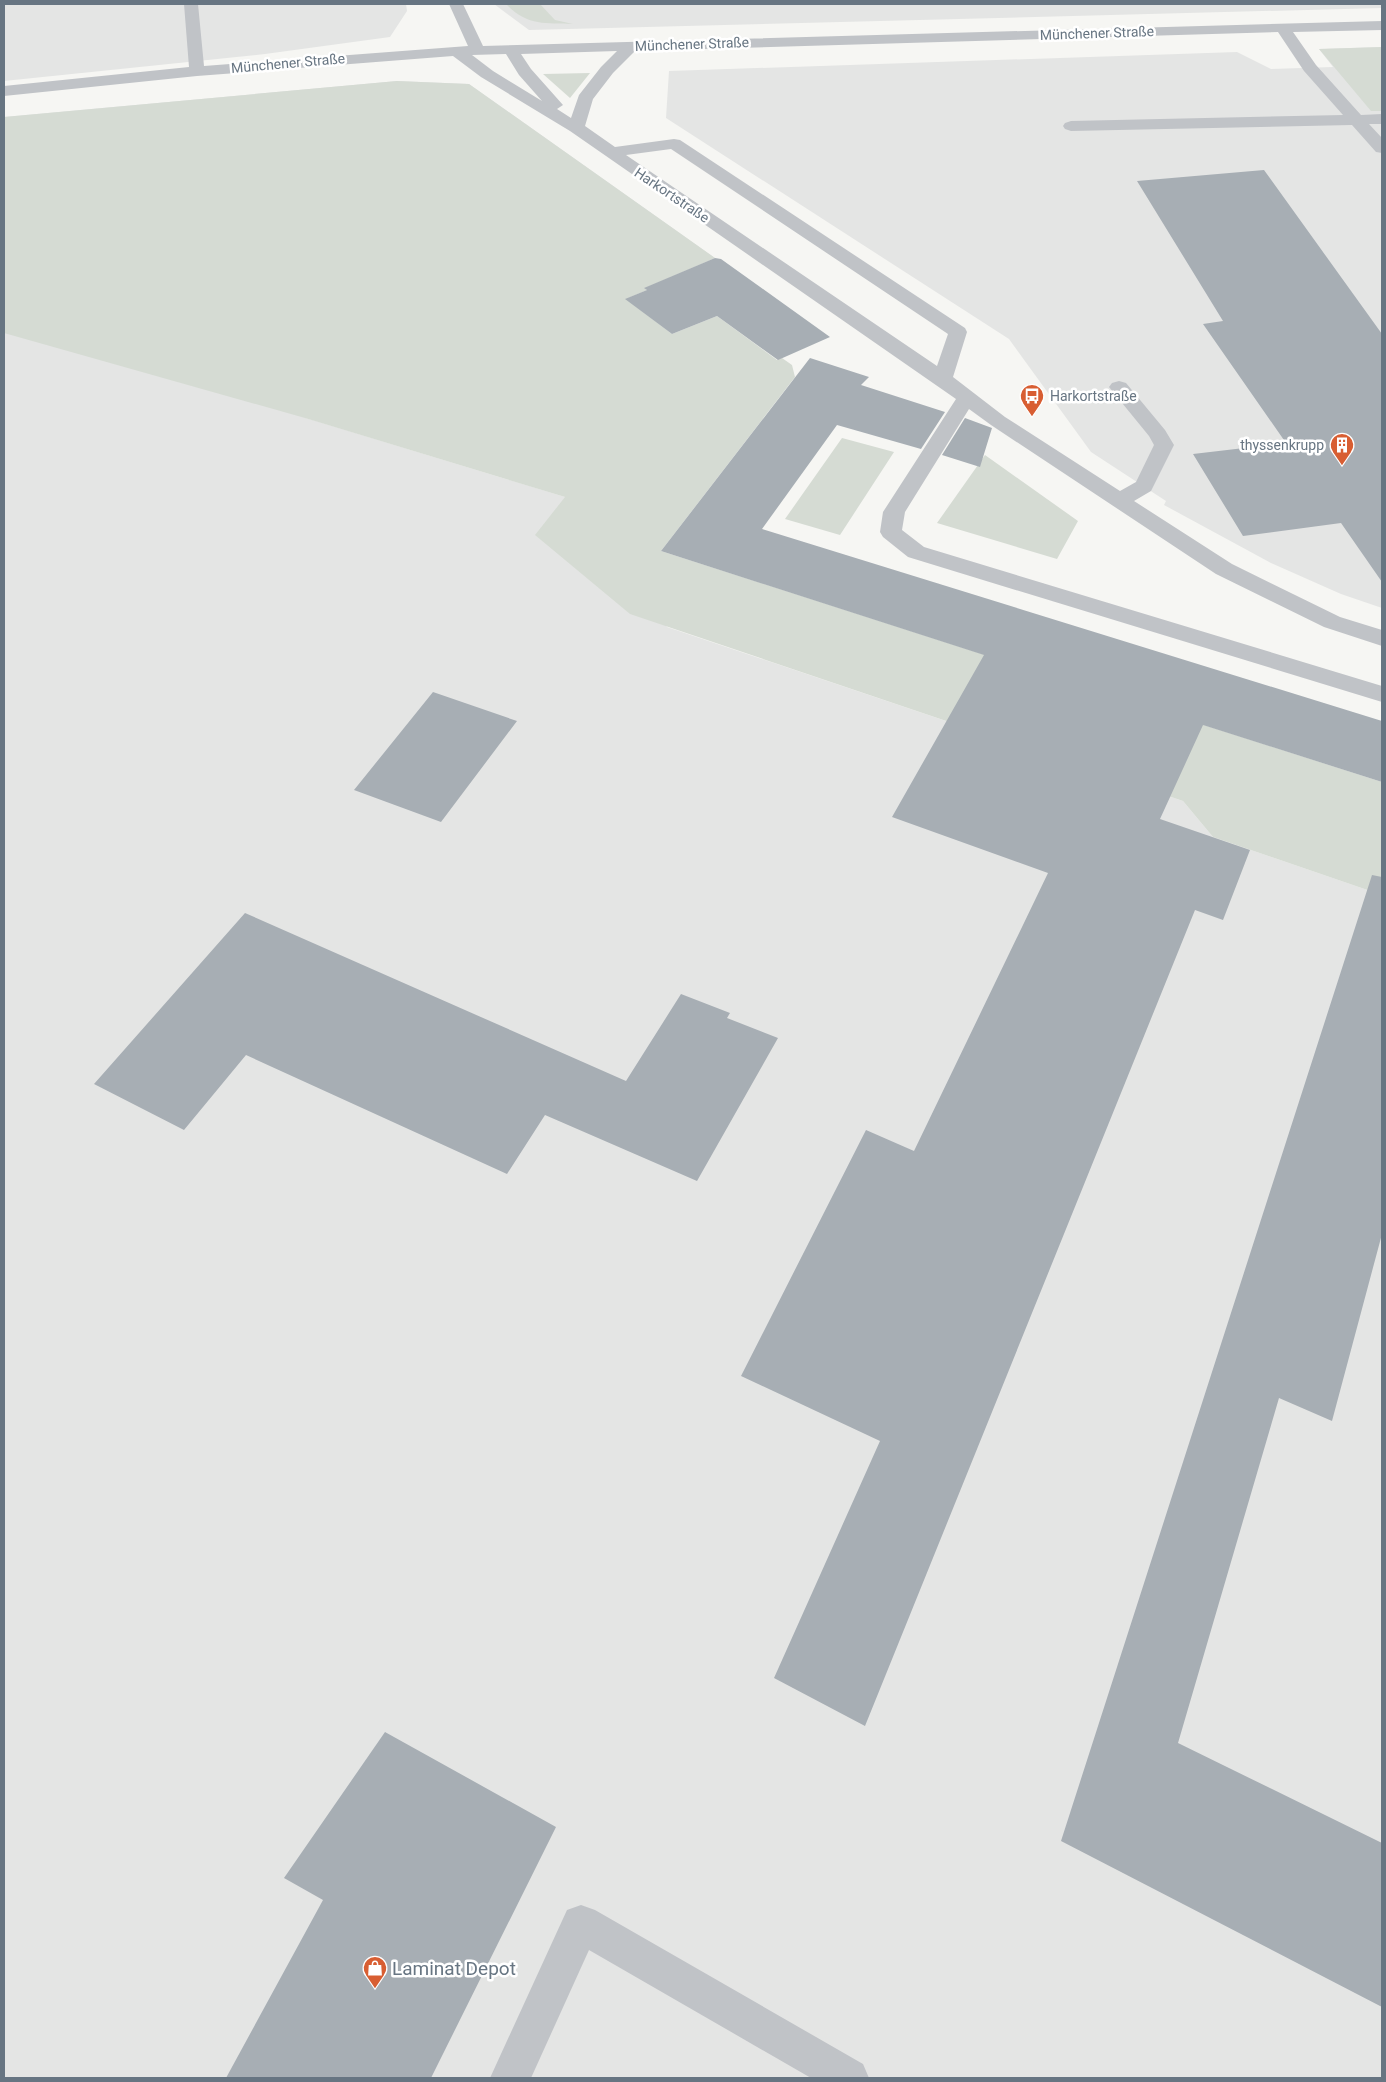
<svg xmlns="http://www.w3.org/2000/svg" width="1386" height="2082" viewBox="0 0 1386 2082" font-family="Roboto,sans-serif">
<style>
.built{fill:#e4e5e4}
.green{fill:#d5dbd3}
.building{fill:#a7aeb4}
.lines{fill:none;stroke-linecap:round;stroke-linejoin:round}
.minor{fill:#c0c3c7;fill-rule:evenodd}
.labels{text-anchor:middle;stroke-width:5;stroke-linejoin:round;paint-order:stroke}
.far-street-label{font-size:14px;fill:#677582;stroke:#fff}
.far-poi-label{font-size:14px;fill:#677582;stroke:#fff;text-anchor:start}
.near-poi-label{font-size:19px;fill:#677582;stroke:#fff;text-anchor:start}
</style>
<rect width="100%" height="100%" fill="#f6f6f3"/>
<path class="built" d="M 4,4 L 406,4 L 407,11 L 390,37 L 265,54 L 4,81 Z
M 494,4 L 1382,4 L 1382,8 L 529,30 Z
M 1382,47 L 1382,608 L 1341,594 L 1271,563 L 1164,505 L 1166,501 L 1091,452 L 1009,339 L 666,118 L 669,71 L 1237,52 L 1271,69 L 1333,67 L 1319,49 Z
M 397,81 L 469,84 L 715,258 L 645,288 L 647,290 L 306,418 L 565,497 L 667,627 L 1183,801 L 1213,837 L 1382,895 L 1382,2078 L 4,2078 L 4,117 Z"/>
<path class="green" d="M 506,4 L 540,4 L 555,20 L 573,24 C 545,23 527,26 506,4 Z
M 1382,47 L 1382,111 L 1371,111 L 1319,49 Z
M 590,73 L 570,98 L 543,74 Z
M 397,81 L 469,84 L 715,258 L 645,288 L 647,290 L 626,299 L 672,334 L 717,316 L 777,360 L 782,358 L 792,365 L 795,377 L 661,551 L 1382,782 L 1382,895 L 1213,837 L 1183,801 L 630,614 L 535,535 L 565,497 L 305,418 L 4,333 L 4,117 Z
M 842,438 L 894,452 L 840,535 L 785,519 Z
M 985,455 L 1078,521 L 1057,559 L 937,523 Z"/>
<path class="building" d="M 1264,170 L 1382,334 L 1382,582 L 1341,523 L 1243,536 L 1193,454 L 1286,443 L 1203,324 L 1223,321 L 1137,181 Z
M 715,258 L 721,259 L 830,337 L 778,360 L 717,316 L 672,334 L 625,299 L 647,290 L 644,288 Z
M 810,358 L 869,377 L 861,385 L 945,412 L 921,449 L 837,425 L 762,529 L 1382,721 L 1382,782 L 1203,725 L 1160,819 L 1250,850 L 1223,920 L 1195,910 L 865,1726 L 774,1678 L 880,1441 L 741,1376 L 866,1130 L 914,1151 L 1048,873 L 892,817 L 984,655 L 661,551 Z
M 965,418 L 992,428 L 980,467 L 942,455 Z
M 433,692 L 517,721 L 441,822 L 354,790 Z
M 1372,875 L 1382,877 L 1382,1234 L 1332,1421 L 1279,1398 L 1178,1743 L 1382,1843 L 1382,2007 L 1061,1841 Z
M 245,913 L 626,1081 L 681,994 L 730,1013 L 727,1018 L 778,1038 L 697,1181 L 545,1115 L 507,1174 L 246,1055 L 184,1130 L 94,1084 Z
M 385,1732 L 556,1827 L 431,2078 L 226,2078 L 323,1900 L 284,1878 Z"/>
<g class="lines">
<path class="minor" d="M 184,4 L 198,4 L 204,66 L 468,46 L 449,4 L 463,4 L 483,46 L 1382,21 L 1382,30 L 1293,32 L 1316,65 L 1361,115 L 1382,114 L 1382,124 L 1369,124 L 1382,138 L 1382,153 L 1376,152 L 1352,125 L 1071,131 L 1065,129 L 1063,126 L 1065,123 L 1071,121 L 1343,115 L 1304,71 L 1278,32 L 635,51 L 613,73 L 593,99 L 585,126 L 615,147 L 674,139 L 680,140 L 965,328 L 967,332 L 953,377 L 1005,417 L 1120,491 L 1136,482 L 1154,445 L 1149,436 L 1109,387 L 1112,383 L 1119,381 L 1126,383 L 1165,430 L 1174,445 L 1151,491 L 1134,501 L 1232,564 L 1340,617 L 1382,630 L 1382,646 L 1324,627 L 1216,574 L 991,425 L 969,409 L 905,512 L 902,530 L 924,547 L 1382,686 L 1382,702 L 908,557 L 883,537 L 880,532 L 883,512 L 956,399 L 570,131 L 481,77 L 453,56 L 197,76 L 4,96 L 4,86 L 189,67 ZM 617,51 L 601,67 L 579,95 L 571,118 L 557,109 L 563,105 L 531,69 L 521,54 ZM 506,54 L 519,75 L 542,101 L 493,71 L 472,55 ZM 671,149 L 948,334 L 937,366 L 626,155 Z
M 581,1905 L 595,1910 L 863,2064 L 869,2078 L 811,2078 L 589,1950 L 531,2078 L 490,2078 L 567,1910 Z"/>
</g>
<defs>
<g id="bus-pin" transform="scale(1.25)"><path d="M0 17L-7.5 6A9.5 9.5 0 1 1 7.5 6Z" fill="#d85e32" stroke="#fff"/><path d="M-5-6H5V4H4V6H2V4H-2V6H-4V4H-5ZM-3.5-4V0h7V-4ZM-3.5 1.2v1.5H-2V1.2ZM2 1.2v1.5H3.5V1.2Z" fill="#fff"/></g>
<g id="building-pin" transform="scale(1.25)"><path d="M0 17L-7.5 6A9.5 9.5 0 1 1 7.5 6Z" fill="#d85e32" stroke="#fff"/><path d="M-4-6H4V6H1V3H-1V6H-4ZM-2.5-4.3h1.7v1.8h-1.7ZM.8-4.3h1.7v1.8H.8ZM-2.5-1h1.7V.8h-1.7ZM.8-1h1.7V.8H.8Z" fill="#fff"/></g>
<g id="shop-pin" transform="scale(1.25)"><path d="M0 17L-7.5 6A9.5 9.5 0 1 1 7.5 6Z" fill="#d85e32" stroke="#fff"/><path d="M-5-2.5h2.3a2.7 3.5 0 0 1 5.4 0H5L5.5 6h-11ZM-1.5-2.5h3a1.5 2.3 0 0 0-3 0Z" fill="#fff"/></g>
</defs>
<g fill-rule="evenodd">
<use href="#bus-pin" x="1032" y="396"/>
<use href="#building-pin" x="1342" y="445"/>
<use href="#shop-pin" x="375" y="1968"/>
</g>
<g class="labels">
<g class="far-street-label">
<text transform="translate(1097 33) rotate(-2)" y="5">Münchener Straße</text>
<text transform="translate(692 44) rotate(-2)" y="5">Münchener Straße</text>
<text transform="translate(288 63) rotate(-5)" y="5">Münchener Straße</text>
<text transform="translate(672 195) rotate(34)" y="5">Harkortstraße</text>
</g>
<g class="far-poi-label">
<text x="1050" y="401">Harkortstraße</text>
<text x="1324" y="450" text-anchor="end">thyssenkrupp</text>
</g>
<g class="near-poi-label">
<text x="392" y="1975">Laminat Depot</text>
</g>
</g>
<rect width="1386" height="2082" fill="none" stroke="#677582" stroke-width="10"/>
</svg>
